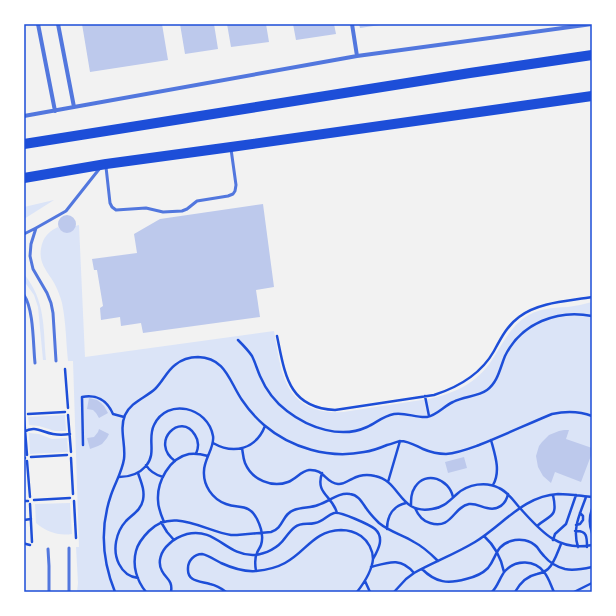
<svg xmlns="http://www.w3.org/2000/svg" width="616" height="616" viewBox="0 0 616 616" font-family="'Source Sans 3',sans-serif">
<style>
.green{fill:#dbe4f7}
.building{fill:#bdc9ec}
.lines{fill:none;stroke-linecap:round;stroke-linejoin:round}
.path{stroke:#1d4ed8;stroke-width:2.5}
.service{stroke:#5277de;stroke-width:3}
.minor{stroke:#5277de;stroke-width:4}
.primary{stroke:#1d4ed8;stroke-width:10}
.neatline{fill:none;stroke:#1d4ed8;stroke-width:1.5}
</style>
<rect width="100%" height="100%" fill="#f2f2f2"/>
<path class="green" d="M 54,200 L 24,219 L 24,207 Z
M 79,225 L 85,357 L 274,331 C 277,347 279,365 285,380 C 295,405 317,414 343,412 L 428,399 C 454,394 477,383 492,360 C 502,345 509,329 524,318 C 538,308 551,308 568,307 C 576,306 584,304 592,302 L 592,592 L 77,592 L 78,583 L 76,547 L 79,547 L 73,361 L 68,361 C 66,342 66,322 62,303 C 60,295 56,285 51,278 C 43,266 38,259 42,244 C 45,235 50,231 58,227 C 63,234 71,234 75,226 Z
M 24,274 C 46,301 43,328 46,360 L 43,360 L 38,307 L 34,295 L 24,281 Z
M 65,415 L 66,431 L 55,431 L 39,426 L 29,425 L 28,417 Z
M 29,433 L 39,434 L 52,439 L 67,438 L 68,452 L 30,454 Z
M 70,503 L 72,534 C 58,536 47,532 36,523 L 35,504 Z"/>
<path class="building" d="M 82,24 L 162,24 L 168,60 L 90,72 Z
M 180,24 L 214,24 L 218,49 L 185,54 Z
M 227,24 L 266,24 L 269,42 L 231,47 Z
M 293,24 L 334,24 L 336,34 L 296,40 Z
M 359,24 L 380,24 L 380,25 L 360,28 Z
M 263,204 L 274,287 L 256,290 L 260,317 L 143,333 L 141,323 L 121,326 L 120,317 L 101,320 L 100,308 L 103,306 L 97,270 L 94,270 L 92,259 L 137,253 L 134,234 L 160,219 Z
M58 224a9 9 0 1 1 18 0a9 9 0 1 1-18 0Z
M 89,398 L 97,400 L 101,403 L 104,406 L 108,413 L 99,418 L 96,413 L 93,410 L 87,409 Z
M 99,429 L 109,434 L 107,438 L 102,444 L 98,446 L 90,449 L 87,438 L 94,437 L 98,432 Z
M 564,430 L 569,430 L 566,439 L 592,448 L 592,453 L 581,482 L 555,472 L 551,483 L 543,476 L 538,467 L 536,456 L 539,446 L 542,442 L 549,435 L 559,431 Z
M 464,457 L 467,468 L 448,473 L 445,462 Z"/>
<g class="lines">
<path class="path" d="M 277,336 C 285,374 288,408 335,410 L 434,395 C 459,387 481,374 494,351 C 501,338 507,326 519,317 C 538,302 569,301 592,297
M 238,340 C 243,345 248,350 252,356 C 255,362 257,369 260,376 C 266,390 275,402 287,411 C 309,428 341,439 367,427 C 376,423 383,416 394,414 C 405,412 416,418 427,417 C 437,415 444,406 453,402 C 464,396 477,397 487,390 C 498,382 500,368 505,356 C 521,323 558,309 592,316
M 65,369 L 68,408
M 425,396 L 429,416
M 28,414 L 65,412
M 68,415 L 71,452
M 24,417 L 27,455
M 24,432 C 34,425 42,432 53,434 C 58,435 64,435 70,434
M 491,440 C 495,455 501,471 493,485
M 213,443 C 234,455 256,449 265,426
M 83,445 L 82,397 C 96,394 107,400 113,414 L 124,417
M 242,448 C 243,453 243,458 245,463 C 252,480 272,488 288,482 C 296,479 301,471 309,470 C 325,469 325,483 338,484 C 343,485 347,481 352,479 C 359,475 367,474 375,476 C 401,481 399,515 432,509 C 443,508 449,501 457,494 C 468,484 486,481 499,488 C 508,492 513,500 519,507 C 540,530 557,552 592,545
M 31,457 L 67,455
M 24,458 L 25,458
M 71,458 L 73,494
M 27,461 L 30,497
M 175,461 C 149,442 181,411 195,435 C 199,441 199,447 196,454
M 146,465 C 150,472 156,475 163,477
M 138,473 C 141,482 145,490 143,500 C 141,510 133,514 126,521 C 116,532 112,550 119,564 C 123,572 129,577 138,578
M 322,473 C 315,494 332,495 337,513
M 119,477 C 129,477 139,474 146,466 C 157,453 147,439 154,425 C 167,397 208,407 213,436 C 215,447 204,459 204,471 C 203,485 212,499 226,504 C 239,509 249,503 257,519 C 261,527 264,536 261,545 C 260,548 258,550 257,553 C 254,559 255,565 256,571
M 388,482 L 400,441
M 34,500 L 70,498
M 24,501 L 28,501
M 74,501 L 76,538
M 30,504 L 32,542
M 411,506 C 411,499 411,493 415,487 C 426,470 449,479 453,497
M 415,508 C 418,515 422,521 430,523 C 452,530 453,507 469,504 C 476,503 481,507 487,508 C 498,511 506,504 508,494
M 592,509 C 589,517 589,525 592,533
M 24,520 L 31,519
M 161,522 L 167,532 L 174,540
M 164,522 C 161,515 158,508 158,500 C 157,482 169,458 189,454 C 195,453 201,454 208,456
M 576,525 L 580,524 L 583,520 L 583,516 L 580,513
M 537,526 C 551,514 558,518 553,495
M 387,529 C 387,516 393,506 406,503
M 575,531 C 587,530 587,537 587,547
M 484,536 C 495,546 501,557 504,572
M 553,540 L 555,534 L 566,524 L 576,495
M 24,543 L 26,544 L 30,545
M 578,547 C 572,528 580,514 586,497
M 371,567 C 389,562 401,557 414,573
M 422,569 C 436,583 448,584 466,579 C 475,577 482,574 488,568 C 497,557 495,546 511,541 C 520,538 530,540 537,547 C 539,550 541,553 544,556 C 549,562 557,567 565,569 C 574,571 583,569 592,567
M 365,581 L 370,592
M 115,592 C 102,560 100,527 111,495 C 115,483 122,472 124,459 C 126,445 119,429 125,415 C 131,402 145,398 155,389 C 163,381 167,371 175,365 C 181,360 190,357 198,357 C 226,358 229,381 242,400 C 248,409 256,418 264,425 C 291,448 329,459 364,452 C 372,451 380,448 387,445 C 392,444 396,442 400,441 C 409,441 416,446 423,449 C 430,452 438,454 446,454 C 458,453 468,449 479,445 C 504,435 528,424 552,414 C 566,411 579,411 592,416
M 146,592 C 137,581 132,566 136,551 C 138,543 143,537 149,531 C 172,507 205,531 231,535 L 237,535 L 271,532 C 284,528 282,514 294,510 C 302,507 311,508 318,505 C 329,502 338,492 350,494 C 360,495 363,505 369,512 C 372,516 376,520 379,523 C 390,532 403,535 414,542 C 424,547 431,554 438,561
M 171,592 C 173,580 166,579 162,571 C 157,562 161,551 169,544 C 174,539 180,536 187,534 C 216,527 226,556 254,555 C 266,554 278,548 285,538 C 288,534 291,530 295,527 C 301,522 308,525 315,523 C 324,521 327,515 334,513 C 340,511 370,525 375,529 C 385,538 378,550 373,559
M 226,592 C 221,588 215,585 210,584 C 200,581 187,582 188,568 C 188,561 194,554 202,554 C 208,555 215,560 221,563 C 232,568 244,572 256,571 C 266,570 276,568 285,563 C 307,551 313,531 341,530 C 348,530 355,532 361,536 C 368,541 373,550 373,559 C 372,571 364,583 357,592
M 394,592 L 406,579 L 414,573 C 434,562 455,554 475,542 C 503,525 523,496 558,494 C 570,494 581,496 592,497
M 492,592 C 498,586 500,577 505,571 C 516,559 535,560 544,572 C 549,578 551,586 554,592
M 515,592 C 520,583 527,576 537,574 C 541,573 545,572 548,569 C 554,564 558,551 561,544
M 574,592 L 592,583"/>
<path class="service" d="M 106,167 L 110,203 L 112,207 L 116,210 L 146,208 L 163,212 L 182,211 L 187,209 L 197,201 L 228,196 L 233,194 L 235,191 L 236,185 L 231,149
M 36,228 L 31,244 L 30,256 L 33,269 L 47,293 L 51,303 L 53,313 L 56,361
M 24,234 L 36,228 L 66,211 L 100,168
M 24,295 C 34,310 33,345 35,363
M 69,548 L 69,592
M 48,549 L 49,566 L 49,592"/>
<path class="minor" d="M 38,24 L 55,111
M 58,24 L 74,107
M 352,24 L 357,56
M 24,116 L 357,56 L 592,24"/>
<path class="primary" d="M 24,144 L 470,73 L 592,55
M 24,178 L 106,164 L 231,147 L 592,96"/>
</g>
<rect width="616" height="616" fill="none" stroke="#ffffff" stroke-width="50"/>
<rect x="25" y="25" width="566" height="566" class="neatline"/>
</svg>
